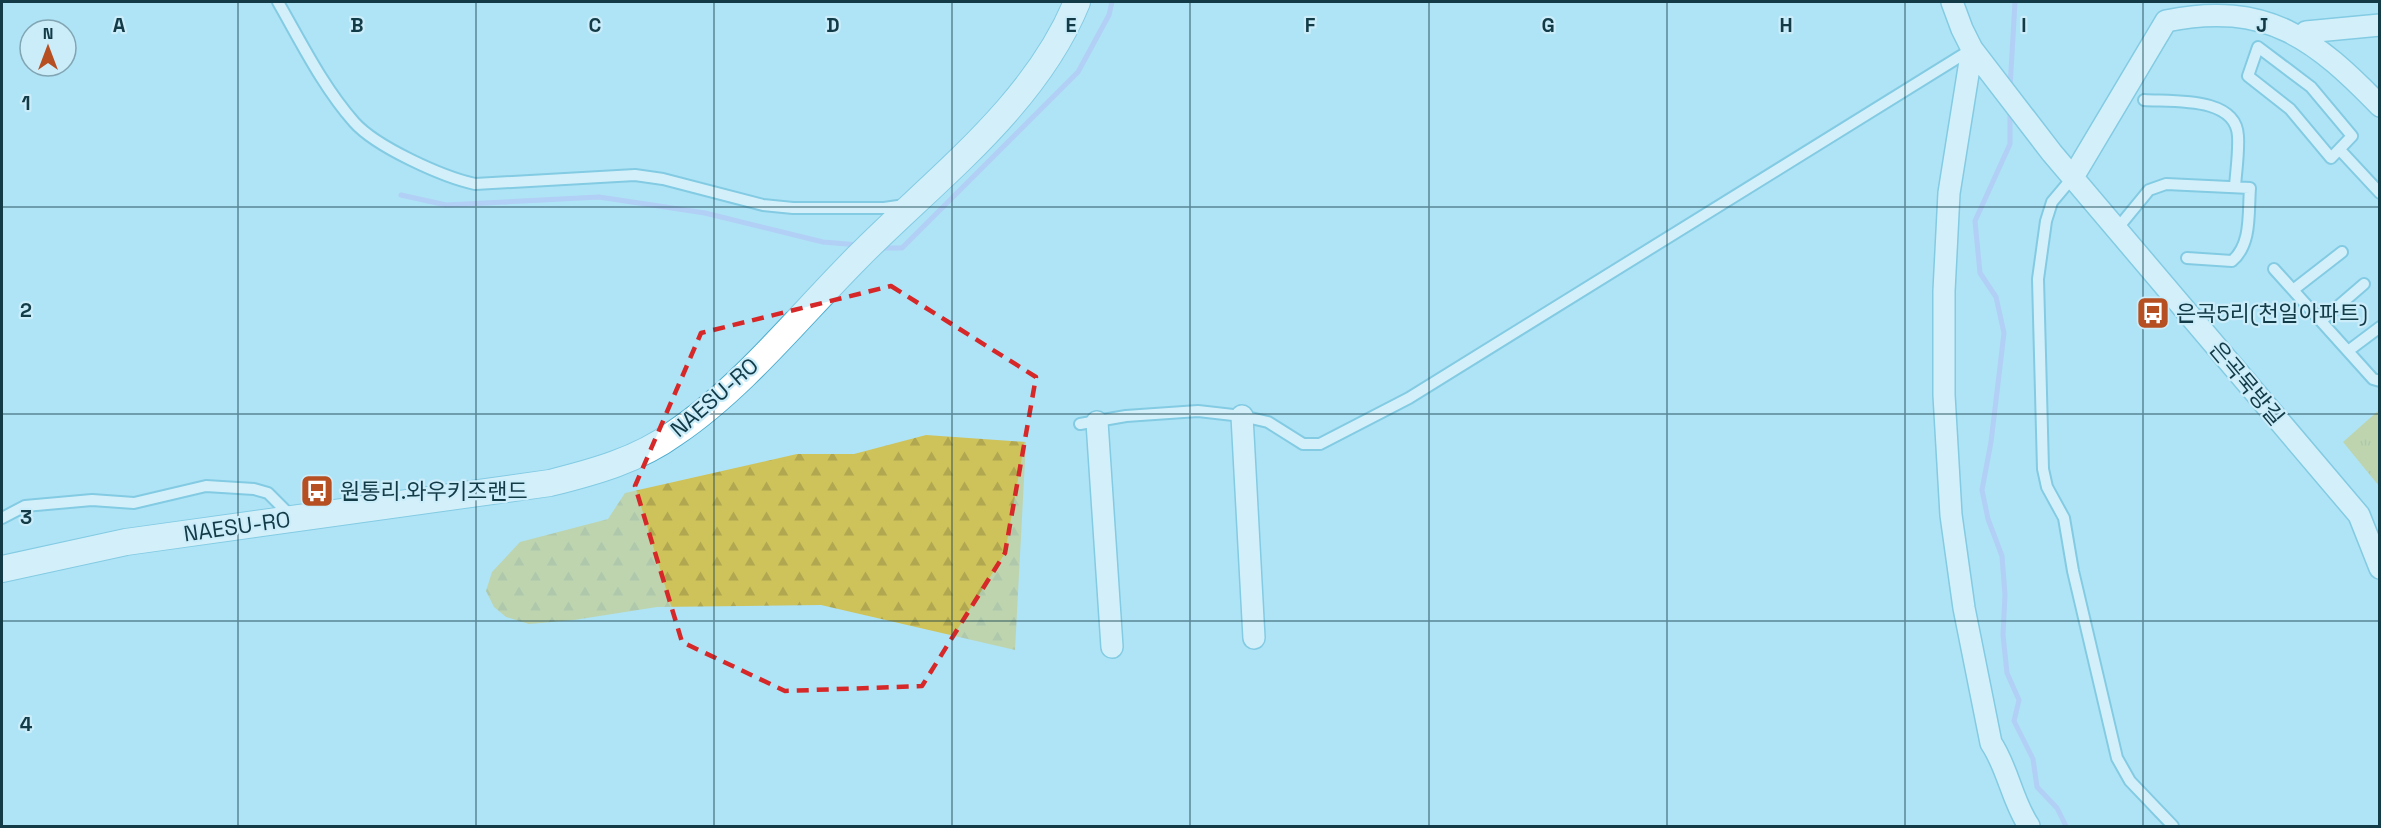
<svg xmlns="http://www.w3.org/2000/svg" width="2381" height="828" viewBox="0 0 2381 828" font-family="'Space Grotesk','Noto Sans KR',sans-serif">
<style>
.forest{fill:url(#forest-firs)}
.park{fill:url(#park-tufts)}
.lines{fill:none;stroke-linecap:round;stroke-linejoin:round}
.stream{stroke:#b5b7f3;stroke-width:5}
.service-casing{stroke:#4eadcc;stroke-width:14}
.minor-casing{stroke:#4eadcc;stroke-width:24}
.tertiary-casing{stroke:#4eadcc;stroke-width:28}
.service{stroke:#fff;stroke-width:10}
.minor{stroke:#fff;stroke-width:21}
.tertiary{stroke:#fff;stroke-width:26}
.marked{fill:none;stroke:#d62828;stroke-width:4.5;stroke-dasharray:12 8;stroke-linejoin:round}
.grid{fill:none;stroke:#123a47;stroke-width:1.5;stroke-opacity:0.55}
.labels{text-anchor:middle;stroke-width:4.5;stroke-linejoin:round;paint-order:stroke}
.poi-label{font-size:22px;fill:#123a47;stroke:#cbedfa;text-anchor:start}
.street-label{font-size:22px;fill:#123a47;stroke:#cbedfa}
.grid-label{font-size:20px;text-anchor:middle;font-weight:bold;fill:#123a47;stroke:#cbedfa;stroke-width:4.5;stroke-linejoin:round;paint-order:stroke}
</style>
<defs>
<pattern id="forest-firs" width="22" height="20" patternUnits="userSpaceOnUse" patternTransform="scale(1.5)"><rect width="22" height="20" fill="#cec25a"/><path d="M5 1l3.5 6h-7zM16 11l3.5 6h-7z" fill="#b0a750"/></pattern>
<pattern id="park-tufts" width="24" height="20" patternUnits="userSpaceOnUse" patternTransform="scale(1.5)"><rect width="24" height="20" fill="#cec25a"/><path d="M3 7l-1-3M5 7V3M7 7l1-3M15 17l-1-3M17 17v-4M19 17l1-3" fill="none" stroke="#b0a750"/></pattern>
</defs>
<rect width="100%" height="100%" fill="#afe3f6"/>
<path class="forest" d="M 926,435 L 1026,442 L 1015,650 L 821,605 L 657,607 L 574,620 L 529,624 L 506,617 L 494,607 L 486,591 L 492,572 L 520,542 L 608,519 L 625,493 L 797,454 L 854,454 Z"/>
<path class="park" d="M 2379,410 L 2380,411 L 2379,486 L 2343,442 Z"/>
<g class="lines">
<path class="stream" d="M 2010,88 L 2015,2
M 2010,109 L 2010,144 L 1975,221 L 1980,273 L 1996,297 L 2004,333 L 1991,442 L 1982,490 L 1988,519 L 2002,556 L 2005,595 L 2003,635 L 2007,673 L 2019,700 L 2014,721 L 2033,759 L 2037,787 L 2057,808 L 2066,826
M 401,195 L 446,205 L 599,197 L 705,213 L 823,242 L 858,245
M 879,248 L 902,248 L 1078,72 L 1109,15 L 1112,2"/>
<g class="service-casing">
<path id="service" d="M 278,2 C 301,42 323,87 354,122 C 376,147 443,177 475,184 L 635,175 L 663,179 L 763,205 L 793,208 L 884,208 L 905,205
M 2258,47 L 2311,87 L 2352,136 L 2331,158 L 2290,109 L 2248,76 Z
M 2144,100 C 2172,102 2236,96 2238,136 C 2239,153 2236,171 2235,187
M 2340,150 L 2380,193
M 2073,177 L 2052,202 L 2046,221 L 2038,279 L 2043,469 L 2047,487 L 2064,518 L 2073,571 L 2117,758 L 2130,781 L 2173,826
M 2117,229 L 2149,190 L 2166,184 L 2250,188 C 2248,213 2252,244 2232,261 L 2187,258
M 2274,269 L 2373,379 L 2380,381
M 2293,290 L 2342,252
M 2321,321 L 2364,284
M 2348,351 L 2380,327
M 1080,424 L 1126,416 L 1198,411 L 1242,416 L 1268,422 L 1303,444 L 1320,444 L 1409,398 L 1972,49
M 2,518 L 25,506 L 92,500 L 134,503 L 206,486 L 254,489 L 268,493 L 292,517"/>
</g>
<g class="minor-casing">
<path id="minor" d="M 1952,2 L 1962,29 L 1972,49 L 2052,153 L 2359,515 L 2380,568
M 2306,32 L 2380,25
M 1972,49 L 1949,193 L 1944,291 L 1944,395 L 1951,515 L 1964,608 L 1991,743 C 2008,768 2012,801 2029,826
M 2073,177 L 2166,21 C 2267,0 2316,40 2380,106
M 1242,416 L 1254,638
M 1097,422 L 1112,647"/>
</g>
<g class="tertiary-casing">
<path id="tertiary" d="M 2,569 L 126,542 L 550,483 C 594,472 638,460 675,433 C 743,387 800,315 858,257 C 935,179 1034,107 1077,2"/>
</g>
<use href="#service" class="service"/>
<use href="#minor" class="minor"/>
<use href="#tertiary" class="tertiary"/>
</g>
<path d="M0 0H2381V828H0ZM 891,286 L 1036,377 L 1005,553 L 922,686 L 785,691 L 682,642 L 635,486 L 701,333 Z" fill="#afe3f6" fill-opacity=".55" fill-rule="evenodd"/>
<path class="marked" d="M 891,286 L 1036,377 L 1005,553 L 922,686 L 785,691 L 682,642 L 635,486 L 701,333 Z"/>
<path class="grid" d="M 238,2 L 238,826M 476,2 L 476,826M 714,2 L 714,826M 952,2 L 952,826M 1190,2 L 1190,826M 1429,2 L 1429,826M 1667,2 L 1667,826M 1905,2 L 1905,826M 2143,2 L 2143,826M 2,207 L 2380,207M 2,414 L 2380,414M 2,621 L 2380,621"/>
<defs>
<g id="bus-square" transform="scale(1.725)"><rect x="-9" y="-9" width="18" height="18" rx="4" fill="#b65022" stroke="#cbedfa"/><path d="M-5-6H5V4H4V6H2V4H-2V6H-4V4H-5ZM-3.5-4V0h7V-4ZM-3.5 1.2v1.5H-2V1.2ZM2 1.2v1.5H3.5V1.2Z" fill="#fff"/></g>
</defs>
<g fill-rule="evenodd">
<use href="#bus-square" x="2153" y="313"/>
<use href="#bus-square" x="317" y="491"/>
</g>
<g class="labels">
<g class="poi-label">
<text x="2176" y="321">은곡5리(천일아파트)</text>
<text x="340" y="499">원통리.와우키즈랜드</text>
</g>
<g class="street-label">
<text transform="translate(2247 383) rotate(50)" y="8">은곡묵방길</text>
<text transform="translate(714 397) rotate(-41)" y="8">NAESU-RO</text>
<text transform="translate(237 526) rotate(-8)" y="8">NAESU-RO</text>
</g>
</g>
<g class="grid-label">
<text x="119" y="32">A</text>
<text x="357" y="32">B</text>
<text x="595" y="32">C</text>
<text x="833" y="32">D</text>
<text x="1071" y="32">E</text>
<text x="1310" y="32">F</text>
<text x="1548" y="32">G</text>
<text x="1786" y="32">H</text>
<text x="2024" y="32">I</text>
<text x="2262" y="32">J</text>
<text x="26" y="110">1</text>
<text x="26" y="317">2</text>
<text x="26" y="524">3</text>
<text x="26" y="731">4</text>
</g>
<rect width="2381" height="828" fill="none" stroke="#123a47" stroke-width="6"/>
<g transform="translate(48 48)"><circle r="28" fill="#cbedfa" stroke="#81a5b2" stroke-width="1.5"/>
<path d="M0-4.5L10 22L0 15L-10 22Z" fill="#b65022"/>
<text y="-9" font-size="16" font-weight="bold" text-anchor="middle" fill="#123a47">N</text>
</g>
</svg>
